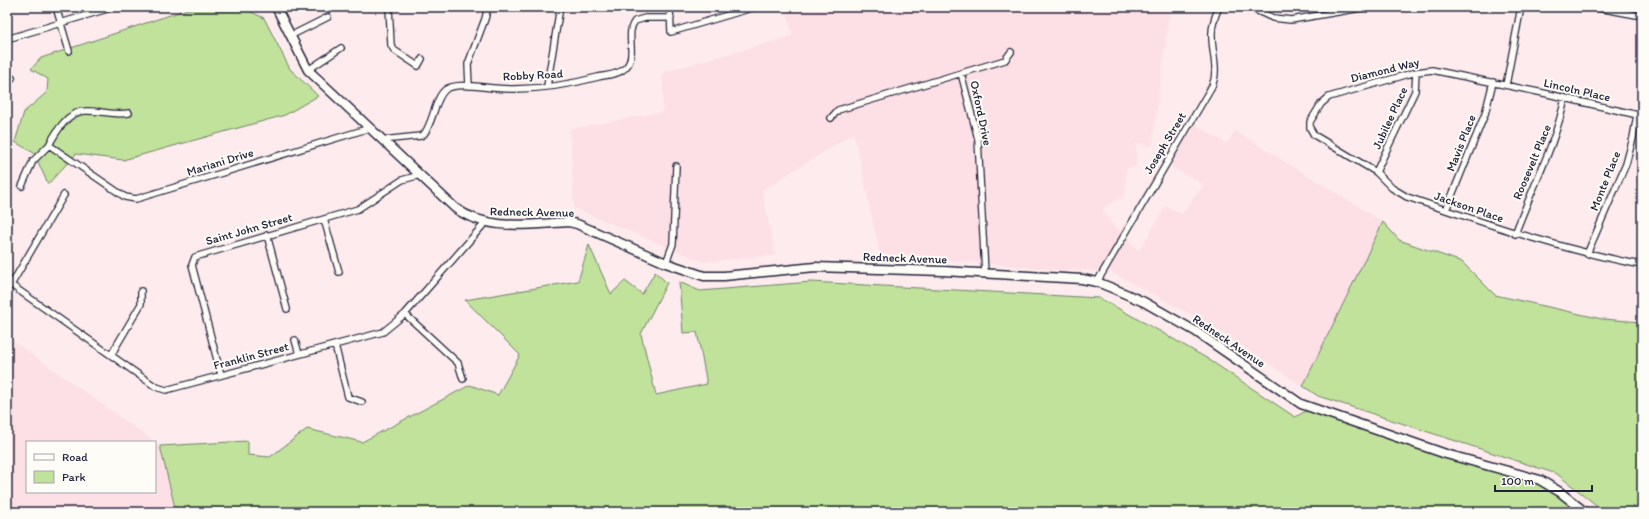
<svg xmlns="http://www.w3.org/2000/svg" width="1649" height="519" viewBox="0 0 1649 519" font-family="Itim,sans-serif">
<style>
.built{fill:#fddfe6}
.green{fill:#c0e29b;stroke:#71826b}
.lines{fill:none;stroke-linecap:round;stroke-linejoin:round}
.street-casing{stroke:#22223b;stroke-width:8}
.secondary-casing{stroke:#22223b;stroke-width:11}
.street{stroke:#fdfcf7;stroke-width:5.5}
.secondary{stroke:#fdfcf7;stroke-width:8}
.labels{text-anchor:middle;stroke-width:4;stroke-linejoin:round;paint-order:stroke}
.street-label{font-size:12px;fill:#22223b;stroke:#fdfcf7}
</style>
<rect width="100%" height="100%" fill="#fdebed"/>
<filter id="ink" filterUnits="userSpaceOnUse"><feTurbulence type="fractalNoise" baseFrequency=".025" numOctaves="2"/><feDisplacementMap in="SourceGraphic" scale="8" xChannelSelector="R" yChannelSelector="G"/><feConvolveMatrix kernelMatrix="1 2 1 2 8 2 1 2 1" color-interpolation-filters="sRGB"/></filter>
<g filter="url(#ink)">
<path class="built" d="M 809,7 L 1170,7 L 1152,146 L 1136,143 L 1136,166 L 1126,168 L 1125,195 L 1102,208 L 1111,223 L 1139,251 L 1166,206 L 1182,214 L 1204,185 L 1164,162 L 1189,121 L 1227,144 L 1235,131 L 1383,222 L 1303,386 L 1204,321 L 1110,271 L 1062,270 L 880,254 L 854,133 L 762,190 L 775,255 L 704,262 L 574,208 L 570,129 L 663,112 L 663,72 L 793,36 L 787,13 Z
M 7,337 L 155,442 L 27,442 L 27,492 L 155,492 L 155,442 L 160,446 L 176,512 L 7,512 Z"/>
<path class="green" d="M 243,8 L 264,18 L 290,69 L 318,96 L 285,115 L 123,160 L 76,154 L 48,184 L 34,153 L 15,142 L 24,112 L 47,92 L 48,79 L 31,69 L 41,58 L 188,9 Z
M 1383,222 L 1399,240 L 1462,262 L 1495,295 L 1602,319 L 1642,322 L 1642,512 L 1605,512 L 1557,474 L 1318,396 L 1303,386 Z
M 589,245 L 611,294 L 625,281 L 642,294 L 655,272 L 667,283 L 641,334 L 656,395 L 707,384 L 697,332 L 683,333 L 679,282 L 700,291 L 811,282 L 1099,298 L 1156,329 L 1208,359 L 1295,417 L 1312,408 L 1540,480 L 1581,512 L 176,512 L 160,446 L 248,441 L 248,455 L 270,457 L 307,429 L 362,442 L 470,385 L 498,395 L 520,355 L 465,300 L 578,281 Z"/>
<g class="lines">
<g class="street-casing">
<path id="street" d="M 56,7 L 69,51
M 389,7 L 391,45 L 394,50 L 418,66 L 422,59
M 670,7 L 671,32 L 755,7
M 1249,7 L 1273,18 L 1291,20 L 1367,7
M 1593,7 L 1642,16
M 290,36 L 328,17
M 7,39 L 114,7
M 308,70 L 341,48
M 961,73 L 978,139 L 985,273
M 7,84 L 12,78
M 1506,85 L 1521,7
M 469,86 L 468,64 L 485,19 L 488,7
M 547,86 L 560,7
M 129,113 C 112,116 101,110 85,111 C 68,111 56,132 49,145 L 125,197 L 136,199 L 370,128
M 1642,116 L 1548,94 L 1432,70 L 1416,72 L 1329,97 L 1321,104 L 1310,122 L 1310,128 L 1314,135 L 1376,172 L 1392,188 L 1407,197 C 1485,223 1561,250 1642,265
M 831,118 L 838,110 L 1005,60 L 1011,52
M 382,140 L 421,136 L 424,134 C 433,123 435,98 445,90 C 455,82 481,87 493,88 C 528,91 565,86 598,77 C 606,75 618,75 624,69 C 639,57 624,34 635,21 L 645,18 L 671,18
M 1376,172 L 1415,91 L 1416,72
M 22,186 L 33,161 L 49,145
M 1446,210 L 1485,114 L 1493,82
M 324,219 L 339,272
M 1515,234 C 1532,188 1555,146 1565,98
M 267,235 L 287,309
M 1587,254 L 1626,164 L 1633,138 L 1637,115
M 666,263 L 673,244 L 676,166
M 7,282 L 156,387 L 166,390 L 383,332 L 405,314 L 485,223
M 1097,282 L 1212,86 C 1219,70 1212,54 1212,37 C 1211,26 1215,16 1219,7
M 11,285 L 64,195
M 405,314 L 458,363 L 463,379
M 295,340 L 299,354
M 335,345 L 348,397 L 362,402
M 111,355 L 141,304 L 141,291
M 221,375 L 192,265 L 195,257 L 358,209 L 402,180 L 420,175"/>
</g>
<g class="secondary-casing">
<path id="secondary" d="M 276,7 L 308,70 L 455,208 C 488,232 530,224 569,222 L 577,224 L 666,263 L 704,276 L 724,276 L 815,267 L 943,271 L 1082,279 L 1097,282 L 1112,288 L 1144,302 L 1195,331 L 1301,404 L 1446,454 L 1540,480 L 1560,492 L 1585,512"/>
</g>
<use href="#street" class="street"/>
<use href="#secondary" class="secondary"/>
</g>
</g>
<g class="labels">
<g class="street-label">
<text transform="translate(1385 70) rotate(-14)" y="4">Diamond Way</text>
<text transform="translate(533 75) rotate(-3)" y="4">Robby Road</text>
<text transform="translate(1577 90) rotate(13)" y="4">Lincoln Place</text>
<text transform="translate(981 113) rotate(78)" y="4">Oxford Drive</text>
<text transform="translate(1390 118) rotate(-65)" y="4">Jubilee Place</text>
<text transform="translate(1165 143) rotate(-59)" y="4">Joseph Street</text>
<text transform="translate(1461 143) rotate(-68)" y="4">Mavis Place</text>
<text transform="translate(220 162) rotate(-17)" y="4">Mariani Drive</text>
<text transform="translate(1532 162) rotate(-67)" y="4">Roosevelt Place</text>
<text transform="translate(1605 181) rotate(-68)" y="4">Monte Place</text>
<text transform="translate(1469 207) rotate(19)" y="4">Jackson Place</text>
<text transform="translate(532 212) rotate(1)" y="4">Redneck Avenue</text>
<text transform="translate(249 229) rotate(-16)" y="4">Saint John Street</text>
<text transform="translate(905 258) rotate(2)" y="4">Redneck Avenue</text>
<text transform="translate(1229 341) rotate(34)" y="4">Redneck Avenue</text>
<text transform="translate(251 356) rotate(-15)" y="4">Franklin Street</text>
</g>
</g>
<rect width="1649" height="519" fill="none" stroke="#fdfcf7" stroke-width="24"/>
<rect x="12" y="12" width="1625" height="495" fill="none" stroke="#22223b" stroke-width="1.5" filter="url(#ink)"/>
<rect x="26" y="441" width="130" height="52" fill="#fdfcf7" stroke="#a5a5ac"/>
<rect x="34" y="454" width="20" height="6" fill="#fdfcf7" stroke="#a5a5ac"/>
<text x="62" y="461" font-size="12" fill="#22223b">Road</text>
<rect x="34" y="471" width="20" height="12" fill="#c0e29b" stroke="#a5a5ac"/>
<text x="62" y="481" font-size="12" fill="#22223b">Park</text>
<path d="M1495 485v6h97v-6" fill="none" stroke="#22223b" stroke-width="2"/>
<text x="1501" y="485" font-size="12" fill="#22223b" stroke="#fdfcf7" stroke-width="3" paint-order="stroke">100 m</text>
</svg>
